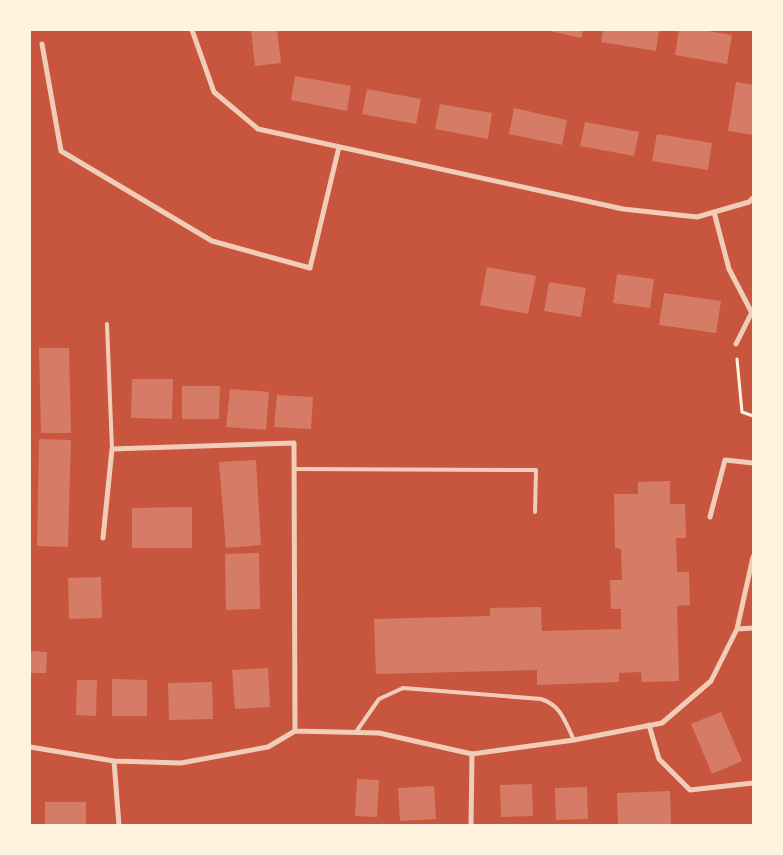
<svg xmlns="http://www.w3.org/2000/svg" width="783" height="855" viewBox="0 0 783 855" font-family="Ubuntu,sans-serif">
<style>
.building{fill:#d67c66}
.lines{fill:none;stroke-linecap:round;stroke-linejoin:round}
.path{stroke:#fff3e0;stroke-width:3}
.service{stroke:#f1ccb7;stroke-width:4}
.minor{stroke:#f1ccb7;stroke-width:5}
</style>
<rect width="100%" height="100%" fill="#c8553d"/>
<path class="building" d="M 251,30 L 277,30 L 281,63 L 255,66 Z
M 546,30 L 583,30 L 581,38 Z
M 603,30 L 659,30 L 656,51 L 601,42 Z
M 679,30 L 702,30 L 732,35 L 727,64 L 675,55 Z
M 295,76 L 351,86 L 347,111 L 291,100 Z
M 736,82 L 753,85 L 753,135 L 728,131 Z
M 367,89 L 421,99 L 416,124 L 362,114 Z
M 440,104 L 492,113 L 488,139 L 435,129 Z
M 514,108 L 567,120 L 562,145 L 509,134 Z
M 585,122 L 639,132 L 634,156 L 580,146 Z
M 657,134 L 712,143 L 708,170 L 652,161 Z
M 487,267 L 536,276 L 528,314 L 480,305 Z
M 617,274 L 654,279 L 650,308 L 613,303 Z
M 549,282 L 586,288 L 581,317 L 544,311 Z
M 664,293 L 721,301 L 716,333 L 659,325 Z
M 39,348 L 69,348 L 71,433 L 41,433 Z
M 132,379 L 173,379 L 172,419 L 131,418 Z
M 182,386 L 220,386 L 219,419 L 182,419 Z
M 230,389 L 269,392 L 266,430 L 226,427 Z
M 277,395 L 313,397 L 311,429 L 274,427 Z
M 39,439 L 71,440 L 68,547 L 37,546 Z
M 256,460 L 261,545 L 226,548 L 219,462 Z
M 670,481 L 670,504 L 685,504 L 686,538 L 676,538 L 677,572 L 689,572 L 690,605 L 677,606 L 679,681 L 642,682 L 641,672 L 619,673 L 619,682 L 537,685 L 537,670 L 376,674 L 374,619 L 490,616 L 490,608 L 541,607 L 542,631 L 621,629 L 621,609 L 611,609 L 610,580 L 622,580 L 621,549 L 615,548 L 614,494 L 638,494 L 638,482 Z
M 192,507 L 192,548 L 132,548 L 132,508 Z
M 259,553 L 260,609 L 226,610 L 225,554 Z
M 101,577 L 102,618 L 69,619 L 68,578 Z
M 30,651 L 47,652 L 46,673 L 30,673 Z
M 268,668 L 270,707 L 235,709 L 232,670 Z
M 112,679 L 147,680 L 147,716 L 112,716 Z
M 77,680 L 97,680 L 96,716 L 76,715 Z
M 212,682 L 213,719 L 169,720 L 168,683 Z
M 721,712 L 742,761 L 712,774 L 691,724 Z
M 357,779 L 379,780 L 377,817 L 355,816 Z
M 532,784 L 533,816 L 501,817 L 500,785 Z
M 434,786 L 436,819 L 400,821 L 398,788 Z
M 587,787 L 588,819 L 556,820 L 555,788 Z
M 670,791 L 671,825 L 618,825 L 617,793 Z
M 45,802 L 86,802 L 86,825 L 45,825 Z"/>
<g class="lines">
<path class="path" d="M 737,359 L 742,412 L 753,416"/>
<path class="service" d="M 107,324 L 112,449
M 294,469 L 536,470 L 535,512
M 356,732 L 379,699 L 403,688 L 541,699 C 561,705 565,722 574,740"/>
<path class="minor" d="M 192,30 L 214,92 L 258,129 L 623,209 L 697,217 L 749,202 L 753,198
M 42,44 L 61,151 L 212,241 L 310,268 L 339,147
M 714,212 L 729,269 L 753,315
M 736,344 L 751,314
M 710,517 L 725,460 L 753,463
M 103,538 L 112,449 L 294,443 L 295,731
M 737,629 L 753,557
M 649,725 L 659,759 L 690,790 L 753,783
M 30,747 L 114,761 L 181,763 L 268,747 L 295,731 L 379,733 L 472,754 L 574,740 L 662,723 L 711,681 L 737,629 L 753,628
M 114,761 L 119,825
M 471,825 L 472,754"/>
</g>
<rect width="783" height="855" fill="none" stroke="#fff3e0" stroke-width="62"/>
</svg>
